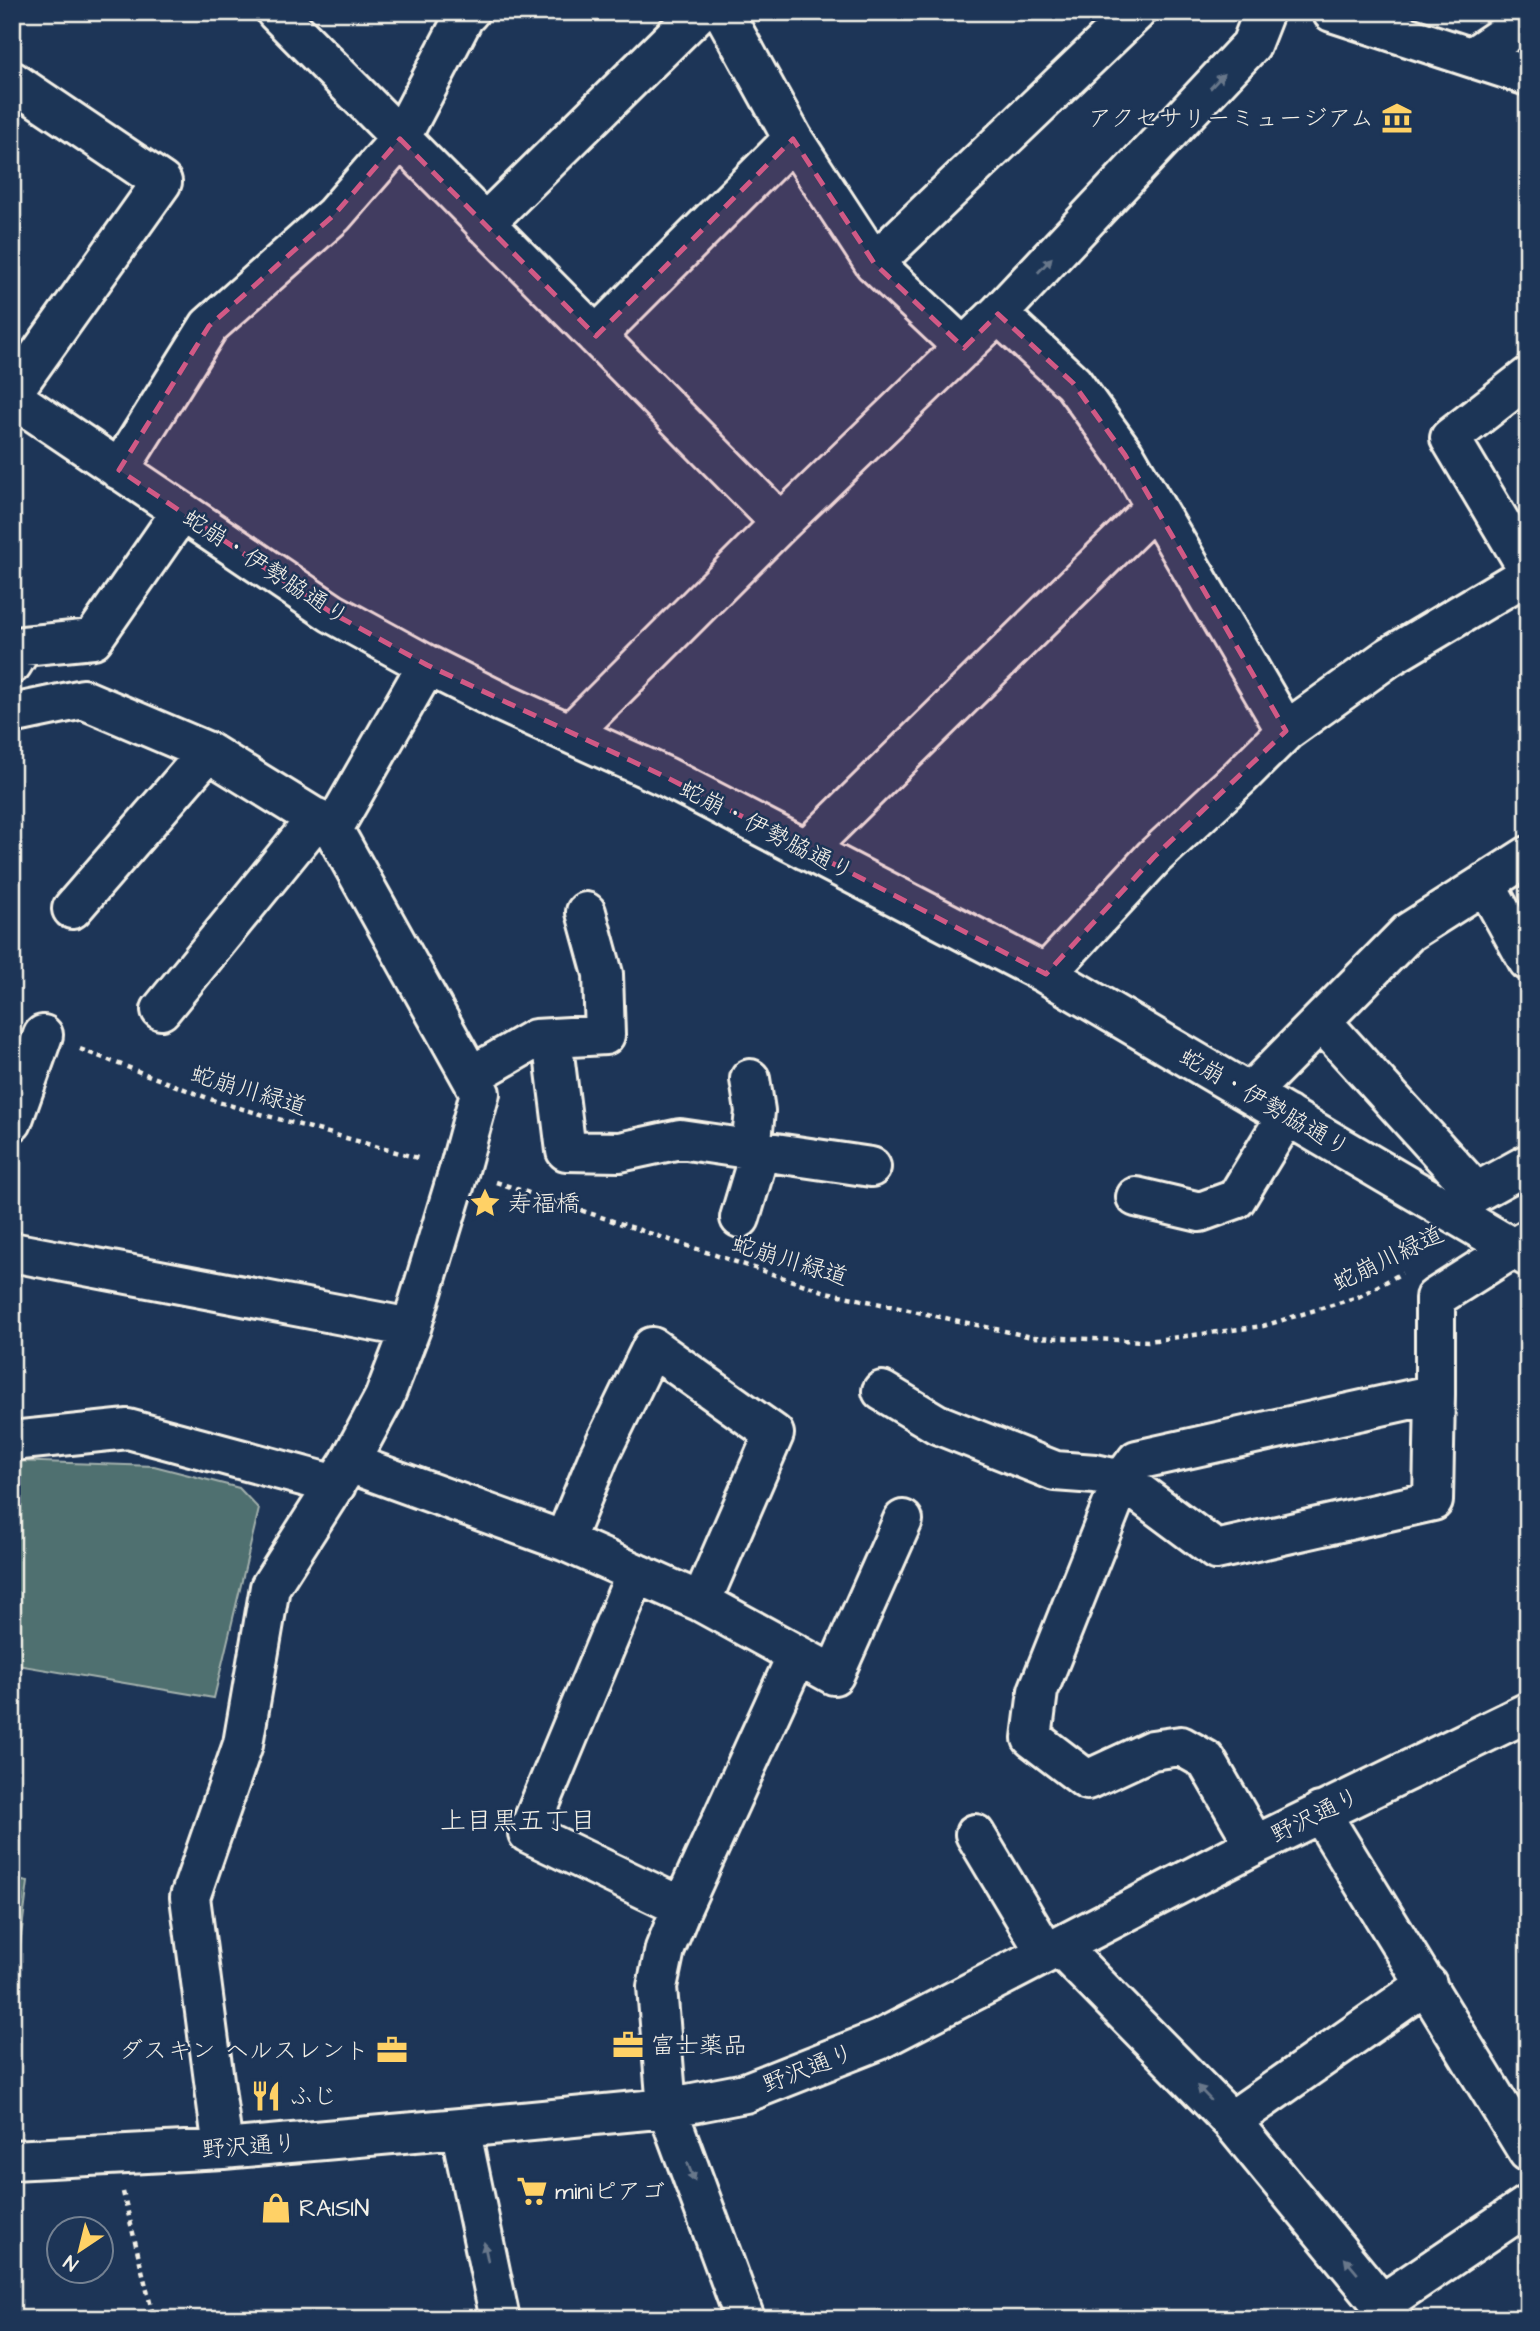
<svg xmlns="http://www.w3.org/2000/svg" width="1540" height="2331" viewBox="0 0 1540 2331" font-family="'Architects Daughter','Klee One',sans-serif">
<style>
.grass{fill:#506f6f;stroke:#a2b0ac;stroke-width:2}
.cemetery{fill:url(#cemetery-stones);stroke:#a2b0ac;stroke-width:2}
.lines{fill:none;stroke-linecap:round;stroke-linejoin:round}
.minor-casing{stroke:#f4f1e8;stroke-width:44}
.path{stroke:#f4f1e8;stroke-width:4.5;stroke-dasharray:5 5;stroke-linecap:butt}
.minor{stroke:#1d3557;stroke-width:38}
.oneway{fill:#68778a}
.marked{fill:#d15985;fill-opacity:0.2;stroke:#d15985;stroke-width:5;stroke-dasharray:14 9;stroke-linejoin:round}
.labels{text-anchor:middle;stroke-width:5;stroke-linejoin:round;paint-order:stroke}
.poi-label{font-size:24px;fill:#f4f1e8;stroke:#1d3557;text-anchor:start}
.street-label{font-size:24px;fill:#f4f1e8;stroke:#1d3557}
.neighbourhood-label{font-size:26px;fill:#f4f1e8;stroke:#1d3557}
</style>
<defs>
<pattern id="cemetery-stones" width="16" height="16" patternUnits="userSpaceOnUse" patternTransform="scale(1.75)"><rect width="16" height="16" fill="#506f6f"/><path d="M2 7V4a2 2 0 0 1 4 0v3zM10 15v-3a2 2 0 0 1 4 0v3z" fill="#6a8484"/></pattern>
</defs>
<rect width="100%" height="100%" fill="#1d3557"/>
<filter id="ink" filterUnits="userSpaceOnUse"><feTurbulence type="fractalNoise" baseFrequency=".0143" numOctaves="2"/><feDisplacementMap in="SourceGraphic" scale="14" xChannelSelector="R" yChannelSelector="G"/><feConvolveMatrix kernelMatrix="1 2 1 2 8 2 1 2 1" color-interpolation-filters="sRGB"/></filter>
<g filter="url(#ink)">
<path class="grass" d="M 13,1461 L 154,1466 L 239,1488 L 259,1509 L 214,1698 L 17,1665 L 18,1643 L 12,1642 Z"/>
<path class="cemetery" d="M 12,1879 L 28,1882 L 18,1960 L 12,1967 Z"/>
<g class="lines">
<g class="minor-casing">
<path id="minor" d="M 276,12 L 781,523
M 723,12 L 793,139 L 874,263 L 964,348
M 1332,12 L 1528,76
M 1472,57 L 1528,19
M 12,81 L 162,182 L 12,393
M 484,224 L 699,12
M 874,263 L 1136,12
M 998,314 L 1073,383 L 1125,455 L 1286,731
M 596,336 L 793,139
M 1528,377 L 1450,438 L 1528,569
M 12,397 L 332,613 L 427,665 L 503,703 L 666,777 L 1046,974 L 1528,1257
M 119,470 L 209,326 L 334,215 L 400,139 L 464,17 L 469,12
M 12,664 L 23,646 L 93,639 L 181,512
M 12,714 L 83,699 L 208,752 L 333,829
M 572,732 L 781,523 L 998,314 L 1251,45 L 1264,12
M 806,850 L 1155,507
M 1485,883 L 1528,961
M 72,909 L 208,752
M 1046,974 L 1154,857 L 1240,777 L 1286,731 L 1389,657 L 1528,574
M 161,1010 L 317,818
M 1321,1021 L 1476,1192
M 552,1038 L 566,1151 L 620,1152 L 680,1139 L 871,1167
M 471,1076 L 535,1039 L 605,1035 L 603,974 L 586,912
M 750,1079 L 755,1111 L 751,1149
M 1250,1093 L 1409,932 L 1528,856
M 12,1122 L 43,1035
M 1136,1197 L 1200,1212 L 1236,1199 L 1287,1115
M 1453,1205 L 1528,1164
M 740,1218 L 760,1151
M 12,1252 L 411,1328
M 882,1391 L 937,1424 L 1055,1471 L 1095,1474 L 1122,1480 L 1216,1550 L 1433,1501 L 1435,1394
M 12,1441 L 128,1429 L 336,1485
M 349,1463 L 564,1541 L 701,1602 L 834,1675 L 903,1520
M 564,1541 L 599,1456 L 652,1347 L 774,1434 L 701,1602
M 636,1573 L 528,1833 L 682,1907 L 665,1949 L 657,1987 L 667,2108 L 745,2319
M 1320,1812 L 1528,2152
M 975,1834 L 1046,1953
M 1255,1845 L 1206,1760 L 1181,1746 L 1152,1750 L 1087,1780 L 1032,1738 L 1038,1691 L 1122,1480 L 1137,1460 L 1435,1394 L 1435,1298 L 1528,1239
M 682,1907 L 797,1655
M 1060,1947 L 1231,2121 L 1394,2319
M 1231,2121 L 1427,1984
M 460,2128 L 500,2319
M 223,2149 L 190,1897 L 243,1744 L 270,1587 L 349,1463 L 384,1398 L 411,1328 L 459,1170 L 480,1093 L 333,829 L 427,665
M 12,2160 L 223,2149 L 460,2128 L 667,2108 L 745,2093 L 879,2040 L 1255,1845 L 1528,1712
M 1383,2303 L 1528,2205"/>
</g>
<path class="path" d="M 80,1049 L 218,1102 L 421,1159
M 496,1182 L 826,1292 L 1032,1337 L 1148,1341 L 1263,1326 L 1358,1297 L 1402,1273
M 123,2192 L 154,2319"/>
<use href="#minor" class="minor"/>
</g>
<defs><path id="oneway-solid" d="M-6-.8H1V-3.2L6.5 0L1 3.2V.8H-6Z" transform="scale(1.75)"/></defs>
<g class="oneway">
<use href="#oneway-solid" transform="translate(1217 81) rotate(-47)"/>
<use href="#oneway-solid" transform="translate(1045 265) rotate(-47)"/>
<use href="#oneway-solid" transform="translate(1204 2093) rotate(-134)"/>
<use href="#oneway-solid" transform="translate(691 2172) rotate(69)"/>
<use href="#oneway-solid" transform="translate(486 2252) rotate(-102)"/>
<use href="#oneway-solid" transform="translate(1351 2266) rotate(-130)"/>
</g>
</g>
<path class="marked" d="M 400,139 L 596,336 L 793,139 L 874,263 L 964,348 L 998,314 L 1073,383 L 1125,455 L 1286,731 L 1154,857 L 1046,974 L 666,777 L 427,665 L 332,613 L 119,470 L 209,326 L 334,215 Z"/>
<defs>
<g id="museum-bare" transform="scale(2.415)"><path d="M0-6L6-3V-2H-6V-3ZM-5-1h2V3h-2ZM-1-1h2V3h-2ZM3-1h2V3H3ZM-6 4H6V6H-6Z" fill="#ffd166" stroke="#1d3557" stroke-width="2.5" paint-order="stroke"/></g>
<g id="sight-bare" transform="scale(2.415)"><path d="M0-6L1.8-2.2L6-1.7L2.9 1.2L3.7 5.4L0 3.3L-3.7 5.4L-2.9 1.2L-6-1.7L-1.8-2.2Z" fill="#ffd166" stroke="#1d3557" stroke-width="2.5" paint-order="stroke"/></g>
<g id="office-bare" transform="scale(2.415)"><path d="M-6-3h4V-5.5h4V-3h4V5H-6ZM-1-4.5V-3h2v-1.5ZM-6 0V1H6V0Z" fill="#ffd166" stroke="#1d3557" stroke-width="2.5" paint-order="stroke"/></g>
<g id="restaurant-bare" transform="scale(2.415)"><path d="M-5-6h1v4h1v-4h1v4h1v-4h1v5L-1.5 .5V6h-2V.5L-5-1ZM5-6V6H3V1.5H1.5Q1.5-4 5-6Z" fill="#ffd166" stroke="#1d3557" stroke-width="2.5" paint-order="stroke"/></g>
<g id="supermarket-bare" transform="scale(2.415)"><path d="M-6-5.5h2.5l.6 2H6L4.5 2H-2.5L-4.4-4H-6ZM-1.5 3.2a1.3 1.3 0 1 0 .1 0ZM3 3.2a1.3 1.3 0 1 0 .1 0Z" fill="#ffd166" stroke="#1d3557" stroke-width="2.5" paint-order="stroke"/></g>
<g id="shop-bare" transform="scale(2.415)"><path d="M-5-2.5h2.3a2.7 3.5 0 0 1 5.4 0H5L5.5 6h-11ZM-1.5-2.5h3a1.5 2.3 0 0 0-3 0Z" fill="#ffd166" stroke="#1d3557" stroke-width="2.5" paint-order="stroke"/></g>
</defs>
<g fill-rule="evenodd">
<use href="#museum-bare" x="1397" y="118"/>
<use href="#sight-bare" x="485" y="1203"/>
<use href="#office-bare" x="628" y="2045"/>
<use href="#office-bare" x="392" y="2050"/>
<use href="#restaurant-bare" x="266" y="2096"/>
<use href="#supermarket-bare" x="532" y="2191"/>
<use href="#shop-bare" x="276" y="2208"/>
</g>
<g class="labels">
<g class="poi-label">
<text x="1374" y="126" text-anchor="end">アクセサリーミュージアム</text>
<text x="508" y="1211">寿福橋</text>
<text x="651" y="2053">富士薬品</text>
<text x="369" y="2058" text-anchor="end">ダスキン ヘルスレント</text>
<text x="289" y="2104">ふじ</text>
<text x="555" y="2199">miniピアゴ</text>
<text x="299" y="2216">RAISIN</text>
</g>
<g class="street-label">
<text transform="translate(266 567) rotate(33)" y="8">蛇崩・伊勢脇通り</text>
<text transform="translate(767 830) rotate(27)" y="8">蛇崩・伊勢脇通り</text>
<text transform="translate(249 1090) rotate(17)" y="8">蛇崩川緑道</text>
<text transform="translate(1265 1102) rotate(30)" y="8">蛇崩・伊勢脇通り</text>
<text transform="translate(1388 1258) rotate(-26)" y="8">蛇崩川緑道</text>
<text transform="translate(790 1260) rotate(17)" y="8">蛇崩川緑道</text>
<text transform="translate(1315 1815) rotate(-26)" y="8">野沢通り</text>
<text transform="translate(808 2068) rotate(-21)" y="8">野沢通り</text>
<text transform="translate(249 2146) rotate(-4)" y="8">野沢通り</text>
</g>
<g class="neighbourhood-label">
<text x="518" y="1829">上目黒五丁目</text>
</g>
</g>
<rect width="1540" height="2331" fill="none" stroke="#1d3557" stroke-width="42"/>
<rect x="21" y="21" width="1498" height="2289" fill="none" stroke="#f4f1e8" stroke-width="2.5" filter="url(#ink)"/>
<g transform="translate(80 2250) rotate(215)"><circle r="33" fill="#1d3557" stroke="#738091" stroke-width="2"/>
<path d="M0-5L12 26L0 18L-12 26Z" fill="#ffd166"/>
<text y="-10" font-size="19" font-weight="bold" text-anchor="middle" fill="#f4f1e8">N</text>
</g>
</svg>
